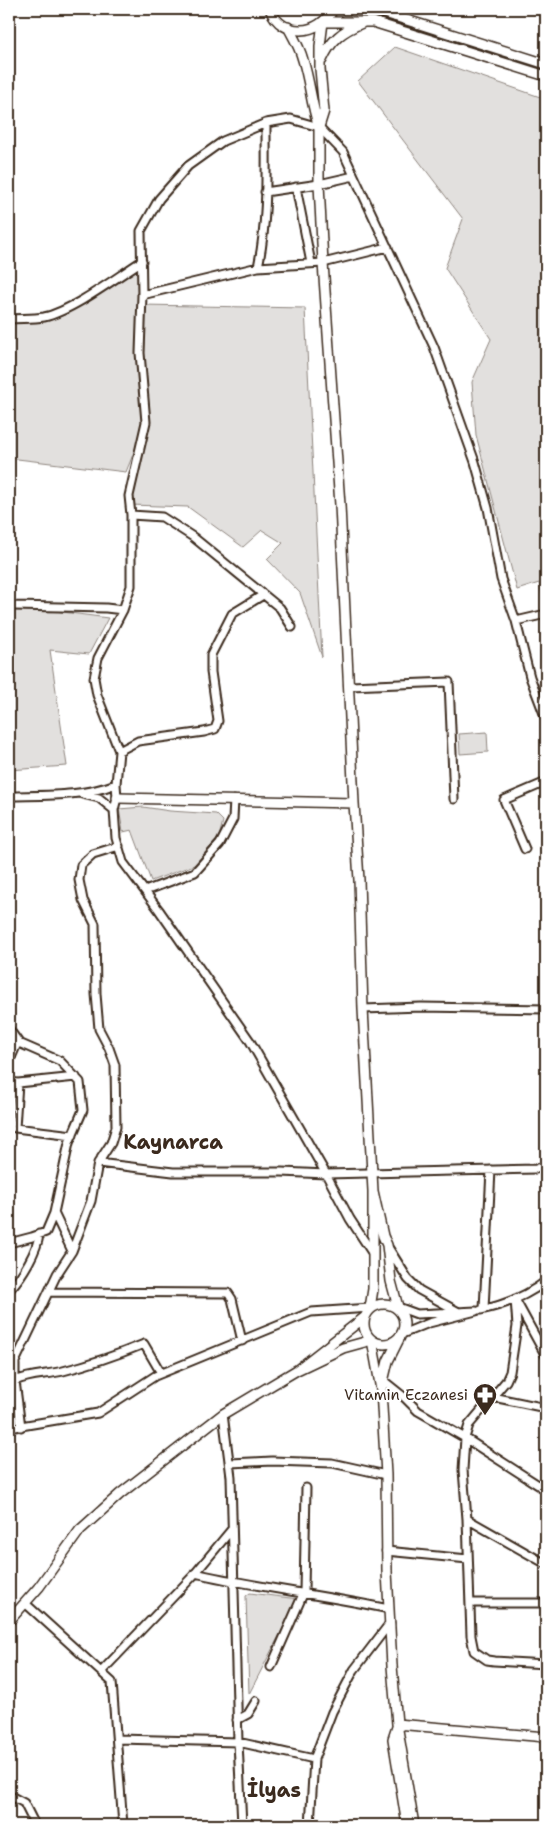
<svg xmlns="http://www.w3.org/2000/svg" width="555" height="1834" viewBox="0 0 555 1834" font-family="'Shantell Sans',sans-serif">
<style>
.green{fill:#e2e0de;stroke:#8e857e}
.lines{fill:none;stroke-linecap:round;stroke-linejoin:round}
.minor-casing{stroke:#3b2a1e;stroke-width:11}
.major-casing{stroke:#3b2a1e;stroke-width:12}
.minor{stroke:#fff;stroke-width:7}
.major{stroke:#fff;stroke-width:9}
.labels{text-anchor:middle;stroke-width:4.5;stroke-linejoin:round;paint-order:stroke}
.poi-label{font-size:15px;fill:#3b2a1e;stroke:#fff;text-anchor:end}
.district-label{font-size:20px;font-weight:bold;fill:#3b2a1e;stroke:#fff}
</style>
<rect width="100%" height="100%" fill="#fff"/>
<filter id="ink" filterUnits="userSpaceOnUse"><feTurbulence type="fractalNoise" baseFrequency=".02" numOctaves="2"/><feDisplacementMap in="SourceGraphic" scale="10" xChannelSelector="R" yChannelSelector="G"/><feConvolveMatrix kernelMatrix="1 2 1 2 8 2 1 2 1" color-interpolation-filters="sRGB"/></filter>
<g filter="url(#ink)">
<path class="green" d="M 395,47 L 546,99 L 546,610 L 539,583 L 517,590 L 476,435 L 472,382 L 491,339 L 445,268 L 463,219 L 358,81 Z
M 137,264 L 144,389 L 142,305 L 305,308 L 322,657 L 300,593 L 267,559 L 283,543 L 262,530 L 243,547 L 188,507 L 130,505 L 144,427 L 126,472 L 9,458 L 9,317 L 59,312 Z
M 9,605 L 108,618 L 89,654 L 50,650 L 67,766 L 9,770 Z
M 487,732 L 488,752 L 460,754 L 459,734 Z
M 143,807 L 170,811 L 216,814 L 223,821 L 219,837 L 194,865 L 151,881 L 132,830 L 123,832 L 119,809 Z
M 250,1593 L 298,1599 L 249,1694 L 246,1596 Z"/>
<g class="lines">
<g class="minor-casing">
<path id="minor" d="M 395,17 L 410,9
M 296,187 L 311,263
M 265,192 L 319,184 L 354,176
M 258,267 C 268,220 266,171 266,123
M 142,295 L 258,267 L 323,263 L 388,247
M 9,319 C 20,318 33,319 44,317 C 72,311 117,277 142,261
M 131,515 L 162,517 L 193,537 L 280,608 L 292,627
M 9,605 L 14,606 L 106,608 L 123,610
M 516,621 L 546,614
M 350,686 L 449,682 L 454,799
M 119,751 L 138,741 L 204,732 L 215,729 L 218,721 L 211,672 L 211,655 L 232,614 L 263,595
M 82,794 L 99,798 L 114,810
M 9,796 C 45,795 82,797 116,784
M 525,849 L 504,800 L 546,782
M 145,891 L 195,872 L 220,844 L 233,819 L 234,800
M 363,1009 L 421,1007 L 546,1009
M 9,1029 L 19,1043 L 60,1061 L 80,1082 L 83,1110 L 69,1143 L 54,1213 L 46,1232 L 32,1237 L 9,1243
M 9,1070 L 10,1060 L 16,1046
M 9,1082 L 18,1083 L 76,1077
M 18,1083 L 15,1128 L 73,1135
M 98,1163 L 173,1172 L 282,1172 L 326,1174 L 536,1169 L 546,1165
M 388,1247 L 408,1279 L 419,1290 L 457,1311
M 72,1251 L 91,1201 L 98,1163 L 111,1143 L 116,1127 L 115,1065 L 109,1048 L 99,1029 L 96,994 L 95,924 L 83,900 L 79,880 L 81,865 L 93,854 L 119,846
M 373,1254 L 350,1219 L 326,1174 L 250,1041 L 159,910 L 123,862 L 116,838 L 114,810 L 117,798 L 116,784 L 119,751 L 97,695 L 94,678 L 98,658 L 123,610 L 131,586 L 131,515 L 129,496 L 146,422 L 140,353 L 142,295 L 141,231 L 159,199 L 188,166 L 223,141 L 247,131 L 266,123 L 291,119 L 319,127 L 343,152 L 434,347 L 475,462 L 488,508 L 501,579 L 516,621 L 530,677 L 546,719
M 9,1288 L 11,1288 C 22,1276 38,1250 39,1234
M 49,1292 L 228,1293 L 232,1299 L 242,1341
M 515,1299 L 517,1326 L 510,1372 L 506,1381 L 469,1425 L 465,1438 L 463,1470 L 467,1519 L 546,1564
M 516,1301 L 546,1356
M 398,1307 L 417,1314 L 476,1311 L 429,1323 L 402,1334
M 484,1309 L 491,1170
M 481,1310 C 504,1305 528,1295 546,1281
M 15,1381 C 30,1374 47,1375 63,1371 C 91,1364 117,1355 144,1344 L 161,1373
M 384,1381 L 404,1397 L 418,1411 L 465,1438 L 546,1490
M 493,1397 L 546,1408
M 223,1414 L 231,1477 L 238,1742 L 242,1825
M 21,1427 L 15,1381 L 15,1362 L 57,1274 L 72,1251 L 54,1213
M 9,1428 L 98,1413 L 155,1376 L 311,1312 L 370,1308
M 230,1463 L 272,1461 L 332,1463 L 386,1475
M 467,1519 L 471,1636 L 474,1651 L 487,1660 L 494,1661 L 546,1664
M 386,1551 L 468,1559
M 195,1573 C 259,1588 324,1595 389,1609
M 25,1603 L 112,1682 L 123,1825
M 470,1603 L 546,1603
M 271,1667 L 304,1592 L 306,1488
M 101,1672 L 193,1576 L 232,1529
M 237,1720 L 248,1714 L 256,1701
M 118,1739 L 238,1742 L 314,1759
M 9,1795 L 24,1803 L 35,1825
M 310,1825 L 314,1759 L 332,1712 L 354,1670 L 390,1623"/>
</g>
<g class="major-casing">
<path id="major" d="M 270,9 C 282,39 320,35 333,9
M 372,9 L 546,64
M 288,27 C 294,38 300,48 303,60 C 310,82 311,104 319,127
M 322,60 C 331,40 342,31 362,23
M 117,798 L 354,803
M 373,1191 L 363,1009 L 359,880 L 354,803 L 340,505 L 323,263 L 319,184 L 319,127 L 324,111 L 320,69 L 320,46 L 323,22 L 373,22 L 546,76
M364 1324a20 20 0 1 1 40 0a20 20 0 1 1-40 0Z
M 370,1308 L 373,1289 L 373,1191 L 383,1236 L 387,1245 L 391,1281 L 398,1307
M 365,1317 L 297,1370 L 343,1348 L 372,1340 L 381,1390 L 388,1361 L 400,1337
M 381,1390 L 386,1475 L 387,1571 L 392,1666 L 397,1724 L 414,1825
M 9,1621 L 39,1587 L 80,1530 L 120,1494 L 223,1414 L 297,1370
M 397,1724 L 546,1737
M 397,1727 L 393,1739 L 407,1825"/>
</g>
<use href="#minor" class="minor"/>
<use href="#major" class="major"/>
</g>
</g>
<defs>
<g id="pharmacy-pin" transform="scale(1.25)"><path d="M0 17L-7.5 6A9.5 9.5 0 1 1 7.5 6Z" fill="#3b2a1e" stroke="#fff"/><path d="M-2-6h4v4h4v4h-4v4h-4v-4h-4v-4h4Z" fill="#fff"/></g>
</defs>
<g fill-rule="evenodd">
<use href="#pharmacy-pin" x="485" y="1395"/>
</g>
<g class="labels">
<g class="poi-label">
<text x="468" y="1400">Vitamin Eczanesi</text>
</g>
<g class="district-label">
<text x="173" y="1149">Kaynarca</text>
<text x="274" y="1797">İlyas</text>
</g>
</g>
<rect width="555" height="1834" fill="none" stroke="#fff" stroke-width="30"/>
<rect x="15" y="15" width="525" height="1804" fill="none" stroke="#3b2a1e" stroke-width="2" filter="url(#ink)"/>
</svg>
